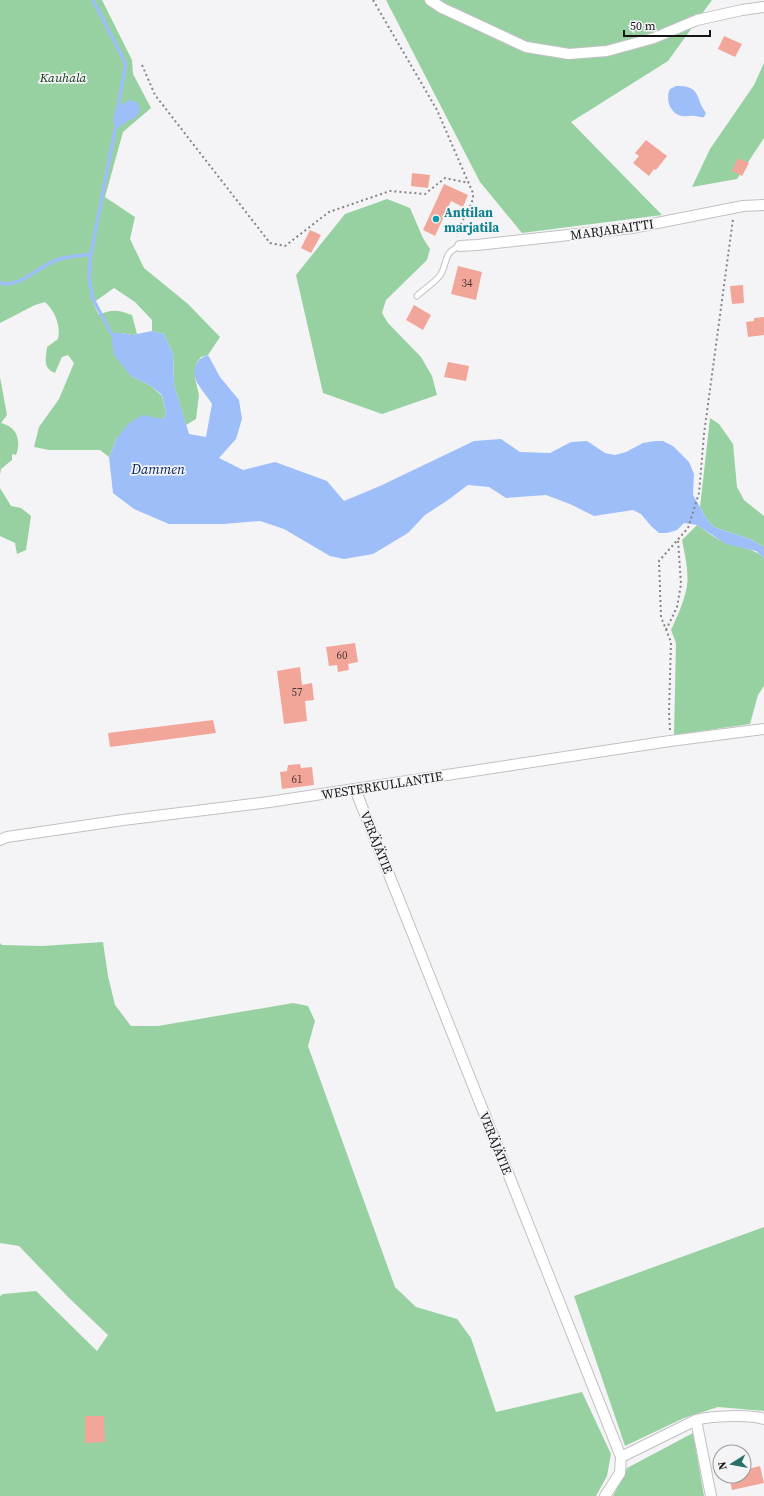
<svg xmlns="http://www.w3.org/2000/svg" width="764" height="1496" viewBox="0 0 764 1496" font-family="'Source Serif 4',serif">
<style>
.green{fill:#98d1a1}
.water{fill:#9ebefa}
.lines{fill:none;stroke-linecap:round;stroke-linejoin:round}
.stream{stroke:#9ebefa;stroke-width:3.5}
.building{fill:#f2a69a}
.service-casing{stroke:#c1c1c3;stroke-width:7}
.minor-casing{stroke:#c1c1c3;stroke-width:12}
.path{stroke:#858587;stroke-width:2;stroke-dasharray:2 3;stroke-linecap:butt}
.service{stroke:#fff;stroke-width:5}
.minor{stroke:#fff;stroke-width:10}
.culture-dot{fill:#0f9aa8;stroke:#f4f4f6;stroke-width:1.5}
.labels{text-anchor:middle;stroke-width:3.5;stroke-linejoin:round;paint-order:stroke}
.number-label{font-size:11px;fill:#4c3937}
.park-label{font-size:13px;font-style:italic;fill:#093616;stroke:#f4f4f6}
.culture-label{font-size:13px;font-weight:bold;fill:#0d838f;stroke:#f4f4f6;text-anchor:start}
.street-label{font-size:13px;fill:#151516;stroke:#f4f4f6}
.water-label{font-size:14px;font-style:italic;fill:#082568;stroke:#f4f4f6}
</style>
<rect width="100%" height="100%" fill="#f4f4f6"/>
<path class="green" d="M 0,0 L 102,0 L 132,60 L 133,74 L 151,108 L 123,132 L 105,197 L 135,217 L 130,239 L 144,268 L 188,304 L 220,337 L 208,355 L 201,357 L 196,364 L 195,378 L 199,395 L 196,419 L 186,425 L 174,385 L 173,354 L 164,334 L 152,331 L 152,320 L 135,302 L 114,288 L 93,303 L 99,315 C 112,309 118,310 132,315 L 137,334 L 132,335 L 122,333 L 131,376 L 151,386 L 162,396 L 166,414 L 163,419 L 159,419 L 117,438 L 109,457 L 100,450 L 49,450 L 34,447 L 39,427 L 59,399 L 74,363 L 68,355 L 62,357 L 55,373 C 42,368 46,358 47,347 L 58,339 C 61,326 55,311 45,302 L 35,305 L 0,323 Z
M 386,0 L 712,0 L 668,61 L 571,122 L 662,215 L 522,233 L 480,182 Z
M 764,63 L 764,138 L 737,179 L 692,187 L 710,149 L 754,85 Z
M 387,199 L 410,208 L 423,238 L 430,249 L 427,260 L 386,300 L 382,313 L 388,323 L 421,357 L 432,376 L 437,395 L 382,414 L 323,393 L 296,275 L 345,214 Z
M 0,377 L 7,415 L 1,423 C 4,424 8,425 10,427 C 19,433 20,446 16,455 L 12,454 L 12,460 L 1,469 L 0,475 Z
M 710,418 L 719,424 L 733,444 L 737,487 L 744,500 L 764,516 L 764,547 L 750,539 L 714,527 L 708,521 L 700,507 Z
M 0,488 L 11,506 L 21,508 L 31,516 L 26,550 L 17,554 L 15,543 L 0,536 Z
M 697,525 C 704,529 710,535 718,539 C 733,548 752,546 764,558 L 764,686 L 758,695 L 750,724 L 674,735 L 676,643 L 671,630 C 677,617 683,604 686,591 C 690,575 685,556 682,540 Z
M 103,942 L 108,976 L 115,1005 L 131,1026 L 158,1026 L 293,1003 L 308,1006 L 315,1021 L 308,1046 L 395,1287 L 416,1307 L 457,1319 L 471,1338 L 496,1412 L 582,1392 L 611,1454 L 607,1476 L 596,1496 L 0,1496 L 0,1296 L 3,1294 L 36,1291 L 97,1351 L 108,1335 L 68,1297 L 19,1246 L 0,1243 L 0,943 L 2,945 L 42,946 Z
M 764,1227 L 764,1411 L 718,1407 L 684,1418 L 625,1446 L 574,1296 Z
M 693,1433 L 704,1496 L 613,1496 L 627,1468 Z"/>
<path class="water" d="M 676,86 C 701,85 695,98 706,113 L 704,117 C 700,118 699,116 695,116 C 691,115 686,117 682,116 C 670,114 665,99 670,89 Z
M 129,100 L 137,102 L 140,109 L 137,117 L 128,121 L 115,130 L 113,119 L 116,108 Z
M 152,331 L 164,334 L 173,354 L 174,385 L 189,434 L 206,437 L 212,404 C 208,397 196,384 195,377 C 193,366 198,358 208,355 L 220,377 L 239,400 L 242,419 L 236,439 L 219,458 L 243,470 L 275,462 L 327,481 L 344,501 L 380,486 L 474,441 L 501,439 L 520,452 L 550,453 L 571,442 L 587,441 L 605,453 L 615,455 L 626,452 L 643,443 L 655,441 L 663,441 L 673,446 L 689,462 L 694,474 L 693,495 L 708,521 L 714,527 L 750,539 L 764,547 L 764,558 L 756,551 L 726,544 L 697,525 L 684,523 L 677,530 L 667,533 L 659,533 L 651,526 L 641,514 L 633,510 L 594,516 L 570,504 L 546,495 L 506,498 L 489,487 L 468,485 L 448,500 L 425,515 L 408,533 L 373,554 L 344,559 L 330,556 L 284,529 L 260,521 L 223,524 L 169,524 L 134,509 L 113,493 L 109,457 L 117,438 L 128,424 L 143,415 L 163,419 L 166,414 L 162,395 L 151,386 L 131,376 L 114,355 L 111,333 L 122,333 L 132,335 Z"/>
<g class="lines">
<path class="stream" d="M 93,0 L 126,64 L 118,107
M 0,283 C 21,288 38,266 57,260 C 67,256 80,256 91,254
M 111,333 L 93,299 L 89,277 L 91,254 L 115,130"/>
</g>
<path class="building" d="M 724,36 L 742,44 L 735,57 L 718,49 Z
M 646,140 L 667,156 L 656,170 L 654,169 L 649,176 L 633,163 L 639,156 L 635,153 Z
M 738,158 L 749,163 L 742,176 L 732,171 Z
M 412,173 L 430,175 L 428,188 L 411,186 Z
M 444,184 L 468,195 L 463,207 L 451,201 L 435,236 L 423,230 Z
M 310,230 L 321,235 L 311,253 L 301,248 Z
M 458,266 L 482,272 L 476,300 L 451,294 Z
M 743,285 L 744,303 L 732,304 L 730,286 Z
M 414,305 L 431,315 L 423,330 L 406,320 Z
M 764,317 L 764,335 L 748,337 L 746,322 L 754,321 L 754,318 Z
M 448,362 L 469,366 L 466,381 L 444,377 Z
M 355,643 L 358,662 L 348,664 L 349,670 L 338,672 L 337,665 L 329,666 L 326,647 Z
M 300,667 L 302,685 L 312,683 L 314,700 L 305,701 L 307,721 L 284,724 L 277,671 Z
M 213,720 L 216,733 L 110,747 L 108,733 Z
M 300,764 L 301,768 L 312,767 L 314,785 L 282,789 L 280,772 L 287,771 L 288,765 Z
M 85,1416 L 104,1416 L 105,1442 L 85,1443 Z
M 760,1466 L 764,1483 L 732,1490 L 729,1476 L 744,1476 L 744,1470 Z"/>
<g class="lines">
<g class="service-casing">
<path id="service" d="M 417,296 C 423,290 437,281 441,274 C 448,261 443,253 460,246"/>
</g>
<g class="minor-casing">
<path id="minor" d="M 430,0 L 442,8 L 526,47 L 569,54 L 607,51 L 654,38 L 697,20 L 742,10 L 764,7
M 460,246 L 477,245 L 632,228 L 743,206 L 764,205
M 355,789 L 621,1457 L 620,1473 L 605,1496
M 0,840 L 7,837 L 123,820 L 269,802 L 670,741 L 764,729
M 696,1420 C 710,1416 750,1414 764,1419
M 621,1457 L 696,1420 L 711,1496"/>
</g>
<path class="path" d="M 373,0 L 437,110 L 473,193 C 474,209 458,221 457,237
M 142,65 L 155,95 L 270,243 L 285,246 L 329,212 L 390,191 L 425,194 L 445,178 L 469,183
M 666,630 L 677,607 L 681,584 L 678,540
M 670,730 L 669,712 L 671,642 L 661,617 L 659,561 L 688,528 L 699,493 L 704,434 L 733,219"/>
<use href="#service" class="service"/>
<use href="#minor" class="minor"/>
</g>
<circle class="culture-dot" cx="436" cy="219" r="4"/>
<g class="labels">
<g class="number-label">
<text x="467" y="287">34</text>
<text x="342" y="659">60</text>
<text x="297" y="696">57</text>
<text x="297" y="783">61</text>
</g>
<g class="park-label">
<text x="63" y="82">Kauhala</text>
</g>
<g class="culture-label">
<text x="444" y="217">Anttilan<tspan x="444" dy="15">marjatila</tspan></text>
</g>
<g class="street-label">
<text transform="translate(612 229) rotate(-8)" y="5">MARJARAITTI</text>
<text transform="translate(382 785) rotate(-9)" y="5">WESTERKULLANTIE</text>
<text transform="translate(377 842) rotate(68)" y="5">VERÄJÄTIE</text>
<text transform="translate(496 1143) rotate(68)" y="5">VERÄJÄTIE</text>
</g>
<g class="water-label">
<text x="158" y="474">Dammen</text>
</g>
</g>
<g transform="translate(732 1464) rotate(259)"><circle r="19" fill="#f4f4f6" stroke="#9b9b9c"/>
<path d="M0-3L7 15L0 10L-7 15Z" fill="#287169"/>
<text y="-6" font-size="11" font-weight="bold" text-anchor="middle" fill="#151516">N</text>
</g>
<path d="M624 30v6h86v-6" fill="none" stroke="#151516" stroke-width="2"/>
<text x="630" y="30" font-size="12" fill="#151516" stroke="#f4f4f6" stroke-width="3" paint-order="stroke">50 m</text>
</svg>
